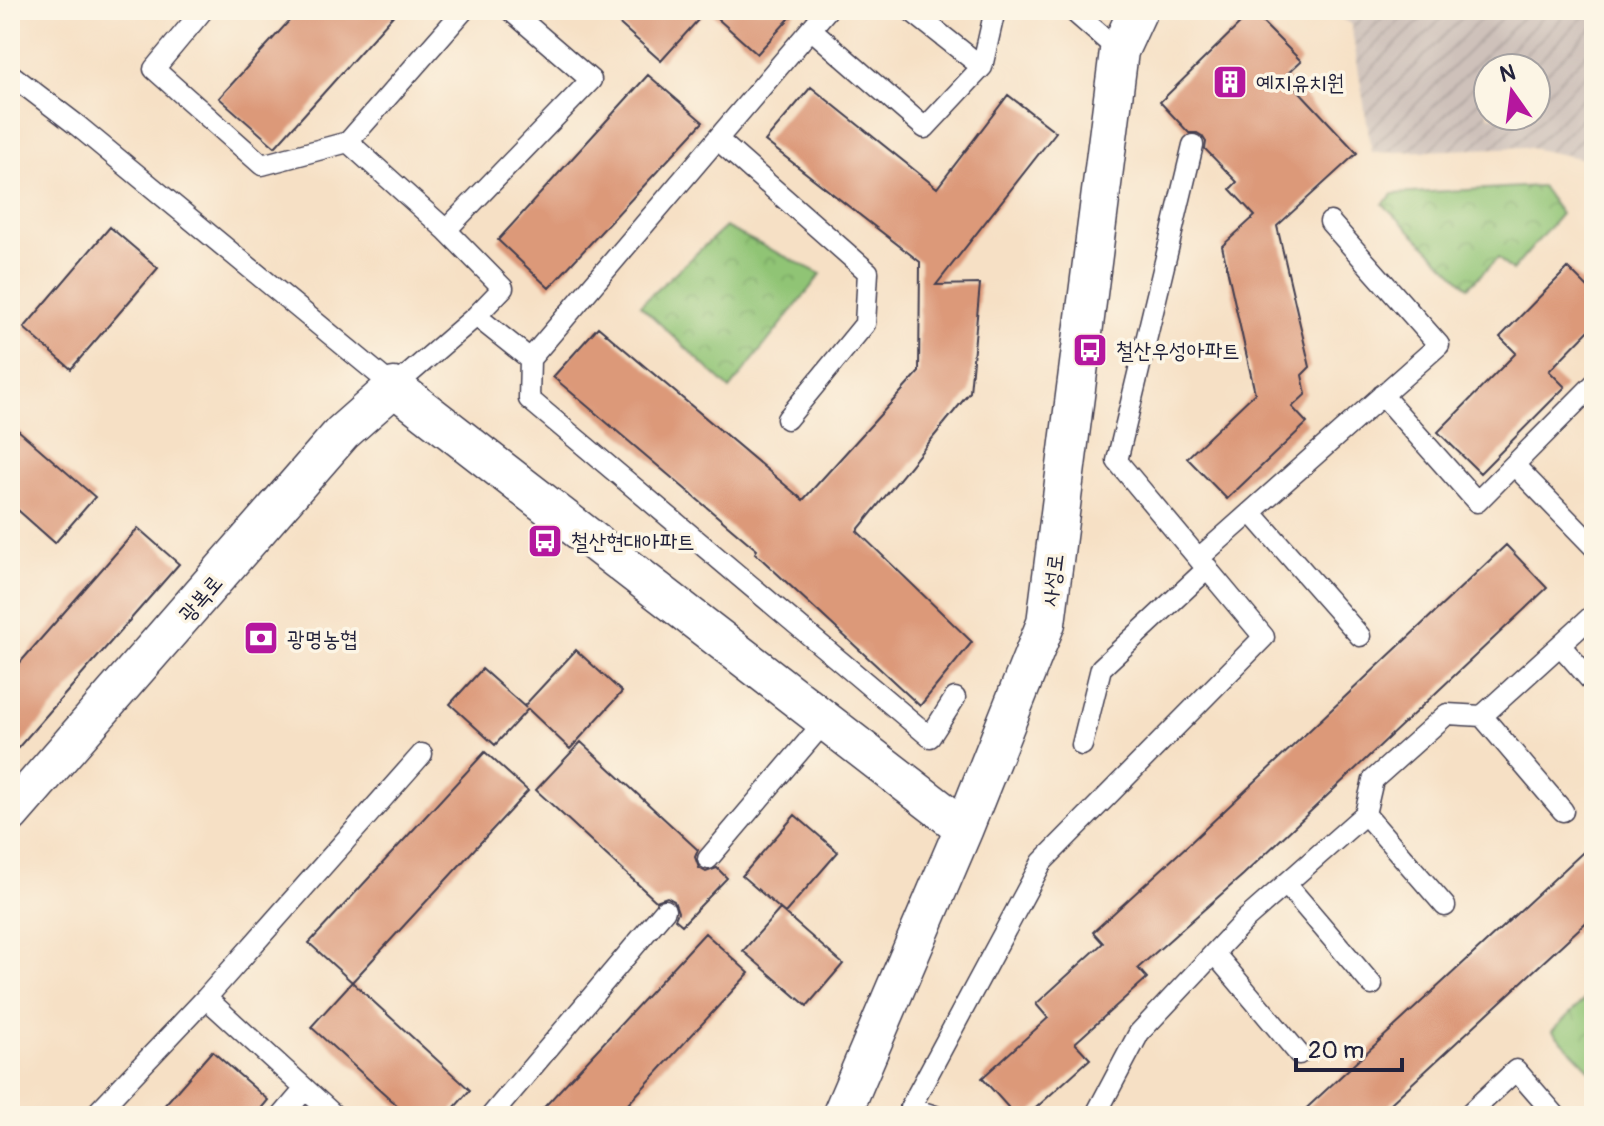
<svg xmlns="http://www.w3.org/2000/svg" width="1604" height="1126" viewBox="0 0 1604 1126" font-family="Pangolin,'Poor Story',sans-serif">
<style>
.industrial{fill:url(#industrial-furrows);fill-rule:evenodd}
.park{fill:url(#park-crowns);stroke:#597358;stroke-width:2}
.building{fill:#dc9979}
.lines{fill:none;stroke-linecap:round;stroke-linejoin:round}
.lane-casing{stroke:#423e50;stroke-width:23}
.street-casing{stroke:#423e50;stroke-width:41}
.lane{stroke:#fff;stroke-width:20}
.street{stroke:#fff;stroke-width:38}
.labels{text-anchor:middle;stroke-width:7;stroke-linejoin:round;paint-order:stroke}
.poi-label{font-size:22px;fill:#22223b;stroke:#fcf5e5;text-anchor:start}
.street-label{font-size:22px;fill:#22223b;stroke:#fcf5e5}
</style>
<defs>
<pattern id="industrial-furrows" width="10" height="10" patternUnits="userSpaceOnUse" patternTransform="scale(2)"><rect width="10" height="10" fill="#cec1ba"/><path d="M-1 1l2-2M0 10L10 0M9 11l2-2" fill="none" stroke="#b1a6a1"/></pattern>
<pattern id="park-crowns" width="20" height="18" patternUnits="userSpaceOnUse" patternTransform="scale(2)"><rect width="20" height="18" fill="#90c475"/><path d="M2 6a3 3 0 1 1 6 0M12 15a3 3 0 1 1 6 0" fill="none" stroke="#7ca866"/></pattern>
</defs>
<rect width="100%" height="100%" fill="#fcf5e5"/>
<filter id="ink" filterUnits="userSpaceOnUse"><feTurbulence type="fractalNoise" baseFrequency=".0125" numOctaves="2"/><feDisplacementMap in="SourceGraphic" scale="16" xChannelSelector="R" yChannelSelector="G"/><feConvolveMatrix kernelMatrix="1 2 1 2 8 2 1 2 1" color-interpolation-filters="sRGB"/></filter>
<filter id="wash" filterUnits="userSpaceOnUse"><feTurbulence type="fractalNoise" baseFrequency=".006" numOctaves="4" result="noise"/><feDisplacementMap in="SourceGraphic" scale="32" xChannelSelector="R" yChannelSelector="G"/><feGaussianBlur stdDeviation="1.8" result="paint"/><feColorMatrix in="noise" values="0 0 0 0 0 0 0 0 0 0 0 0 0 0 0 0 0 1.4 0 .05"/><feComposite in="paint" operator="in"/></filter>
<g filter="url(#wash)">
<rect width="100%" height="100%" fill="#f6e0c5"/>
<path class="industrial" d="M 1326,10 L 1594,10 L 1594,161 L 1525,147 L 1372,153 L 1351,24 ZM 1488,68 L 1536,68 L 1536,116 L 1488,116 Z"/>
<path class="park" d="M 1541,186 L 1561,214 L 1512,271 L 1498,258 L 1468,287 L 1383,204 L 1393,194 Z
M 725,227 L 821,274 L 730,389 L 640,305 Z
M 1594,990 L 1594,1074 L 1552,1031 Z"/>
<g id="blocks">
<path class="building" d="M 299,10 L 398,10 L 275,147 L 219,98 Z
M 604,10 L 707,10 L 661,61 Z
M 708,10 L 797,10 L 757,54 Z
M 1252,12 L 1301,61 L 1285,76 L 1357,153 L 1277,226 L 1310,367 L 1302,375 L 1306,394 L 1292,407 L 1307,423 L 1227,499 L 1187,458 L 1255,393 L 1222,246 L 1255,216 L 1230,189 L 1237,182 L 1205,149 L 1206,142 L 1202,136 L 1197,133 L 1189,133 L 1160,102 Z
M 648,75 L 703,122 L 549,288 L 498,240 Z
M 811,87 L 937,188 L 1008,95 L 1056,132 L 936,285 L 980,284 L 970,392 L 857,531 L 972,642 L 920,706 L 755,553 L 757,550 L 553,377 L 598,327 L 803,500 L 919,372 L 920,262 L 765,141 Z
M 110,227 L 158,268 L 71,369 L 24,328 Z
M 1568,268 L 1594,294 L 1594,325 L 1549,371 L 1565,387 L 1480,473 L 1438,432 L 1516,353 L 1500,337 Z
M 10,423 L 95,497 L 55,543 L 10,503 Z
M 138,528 L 179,564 L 10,757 L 10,674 Z
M 1506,545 L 1547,588 L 1243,875 L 1138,968 L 1147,978 L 1075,1043 L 1090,1059 L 1027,1116 L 1016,1116 L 982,1078 L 1048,1018 L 1036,1004 L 1103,943 L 1093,932 L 1189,844 Z
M 576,650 L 622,692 L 570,749 L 528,709 L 495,745 L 450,704 L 482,669 L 526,708 L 524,706 Z
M 581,742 L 698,850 L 695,857 L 699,868 L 706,872 L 717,868 L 727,878 L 682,925 L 675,919 L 678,912 L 674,901 L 667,897 L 656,901 L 536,790 Z
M 485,752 L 528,791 L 352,982 L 309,943 Z
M 795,815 L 838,852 L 785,913 L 742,876 Z
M 1594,842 L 1594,915 L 1377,1116 L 1298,1116 Z
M 780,909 L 843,964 L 807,1006 L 743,951 Z
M 705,933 L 749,973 L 617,1116 L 536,1116 Z
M 352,982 L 470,1090 L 447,1116 L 409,1116 L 311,1027 Z
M 212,1051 L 268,1100 L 255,1116 L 155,1116 Z"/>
</g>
</g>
<g filter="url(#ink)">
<use href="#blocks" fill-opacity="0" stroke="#423e50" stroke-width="2"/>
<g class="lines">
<g class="lane-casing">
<path id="lane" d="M 203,10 L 154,69 L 262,165 L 348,142 L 464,10
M 1072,10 L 1119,51
M 811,29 L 925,128 L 982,67 L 910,10
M 982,67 L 995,10
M 10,74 L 78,126 L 394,387 L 476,316 L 503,288 L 446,230
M 717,139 L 868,272 L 865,324 L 787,419
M 348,142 L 446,230 L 591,80 L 510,10
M 476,316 L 530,359 L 827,10
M 530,359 L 529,399 L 930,737 L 955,698
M 1382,395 L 1477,502 L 1594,384
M 1514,465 L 1594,547
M 1251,512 L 1360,636
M 1199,558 L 1439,345 L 1330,222
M 1560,645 L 1594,684
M 1482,716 L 1563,811
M 1082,745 L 1101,668 L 1208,568
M 1365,814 L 1445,906
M 708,859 L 826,720
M 1286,884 L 1372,985
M 1214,953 L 1299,1054
M 206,998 L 335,1116
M 94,1116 L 206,998 L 422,754
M 282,1116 L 305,1089
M 491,1116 L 665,910
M 935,1116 L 910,1108 L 1042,862 L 1264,637 L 1117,461 L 1193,145
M 1095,1116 L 1139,1033 L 1246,919 L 1365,814 L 1373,780 L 1447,714 L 1482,716 L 1594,614
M 1467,1116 L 1516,1070 L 1556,1116"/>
</g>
<g class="street-casing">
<path id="street" d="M 10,814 L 342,433 L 394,387 L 964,828
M 841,1116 L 964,828 L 1046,623 L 1119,51 L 1138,10"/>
</g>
<use href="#lane" class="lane"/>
<use href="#street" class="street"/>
</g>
</g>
<defs>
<g id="building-square" transform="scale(1.8)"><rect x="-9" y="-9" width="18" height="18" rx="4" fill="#b5179e" stroke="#fcf5e5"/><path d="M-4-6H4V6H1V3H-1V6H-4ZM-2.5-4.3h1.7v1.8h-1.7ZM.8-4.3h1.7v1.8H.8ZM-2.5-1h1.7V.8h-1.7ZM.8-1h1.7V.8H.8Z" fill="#fff"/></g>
<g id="bus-square" transform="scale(1.8)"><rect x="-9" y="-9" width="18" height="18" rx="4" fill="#b5179e" stroke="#fcf5e5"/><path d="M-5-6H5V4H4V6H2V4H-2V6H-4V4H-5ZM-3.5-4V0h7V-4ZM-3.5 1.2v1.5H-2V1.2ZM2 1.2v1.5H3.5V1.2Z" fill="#fff"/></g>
<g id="bank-square" transform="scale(1.8)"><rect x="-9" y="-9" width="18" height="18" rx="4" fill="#b5179e" stroke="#fcf5e5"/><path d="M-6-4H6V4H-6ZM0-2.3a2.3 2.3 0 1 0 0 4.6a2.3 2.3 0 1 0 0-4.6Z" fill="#fff"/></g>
</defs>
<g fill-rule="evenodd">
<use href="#building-square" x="1230" y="82"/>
<use href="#bus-square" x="1090" y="350"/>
<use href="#bus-square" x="545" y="541"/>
<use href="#bank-square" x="261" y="638"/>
</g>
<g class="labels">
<g class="poi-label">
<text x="1256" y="90">예지유치원</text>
<text x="1116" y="358">철산우성아파트</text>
<text x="571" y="549">철산현대아파트</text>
<text x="287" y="646">광명농협</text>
</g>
<g class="street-label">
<text transform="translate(1052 580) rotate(-83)" y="8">사성로</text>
<text transform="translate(200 598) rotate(-49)" y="8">광복로</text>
</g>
</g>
<rect width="1604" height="1126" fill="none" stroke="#fcf5e5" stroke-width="40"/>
<g transform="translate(1512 92) rotate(346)"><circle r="38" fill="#fcf5e5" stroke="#a5a1a1" stroke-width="2"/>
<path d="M0-6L14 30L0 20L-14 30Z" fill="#b5179e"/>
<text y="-12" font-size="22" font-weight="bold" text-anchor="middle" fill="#22223b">N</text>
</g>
<path d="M1296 1058v12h106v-12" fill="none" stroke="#22223b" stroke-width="4"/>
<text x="1308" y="1058" font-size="24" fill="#22223b" stroke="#fcf5e5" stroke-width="6" paint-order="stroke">20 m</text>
</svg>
